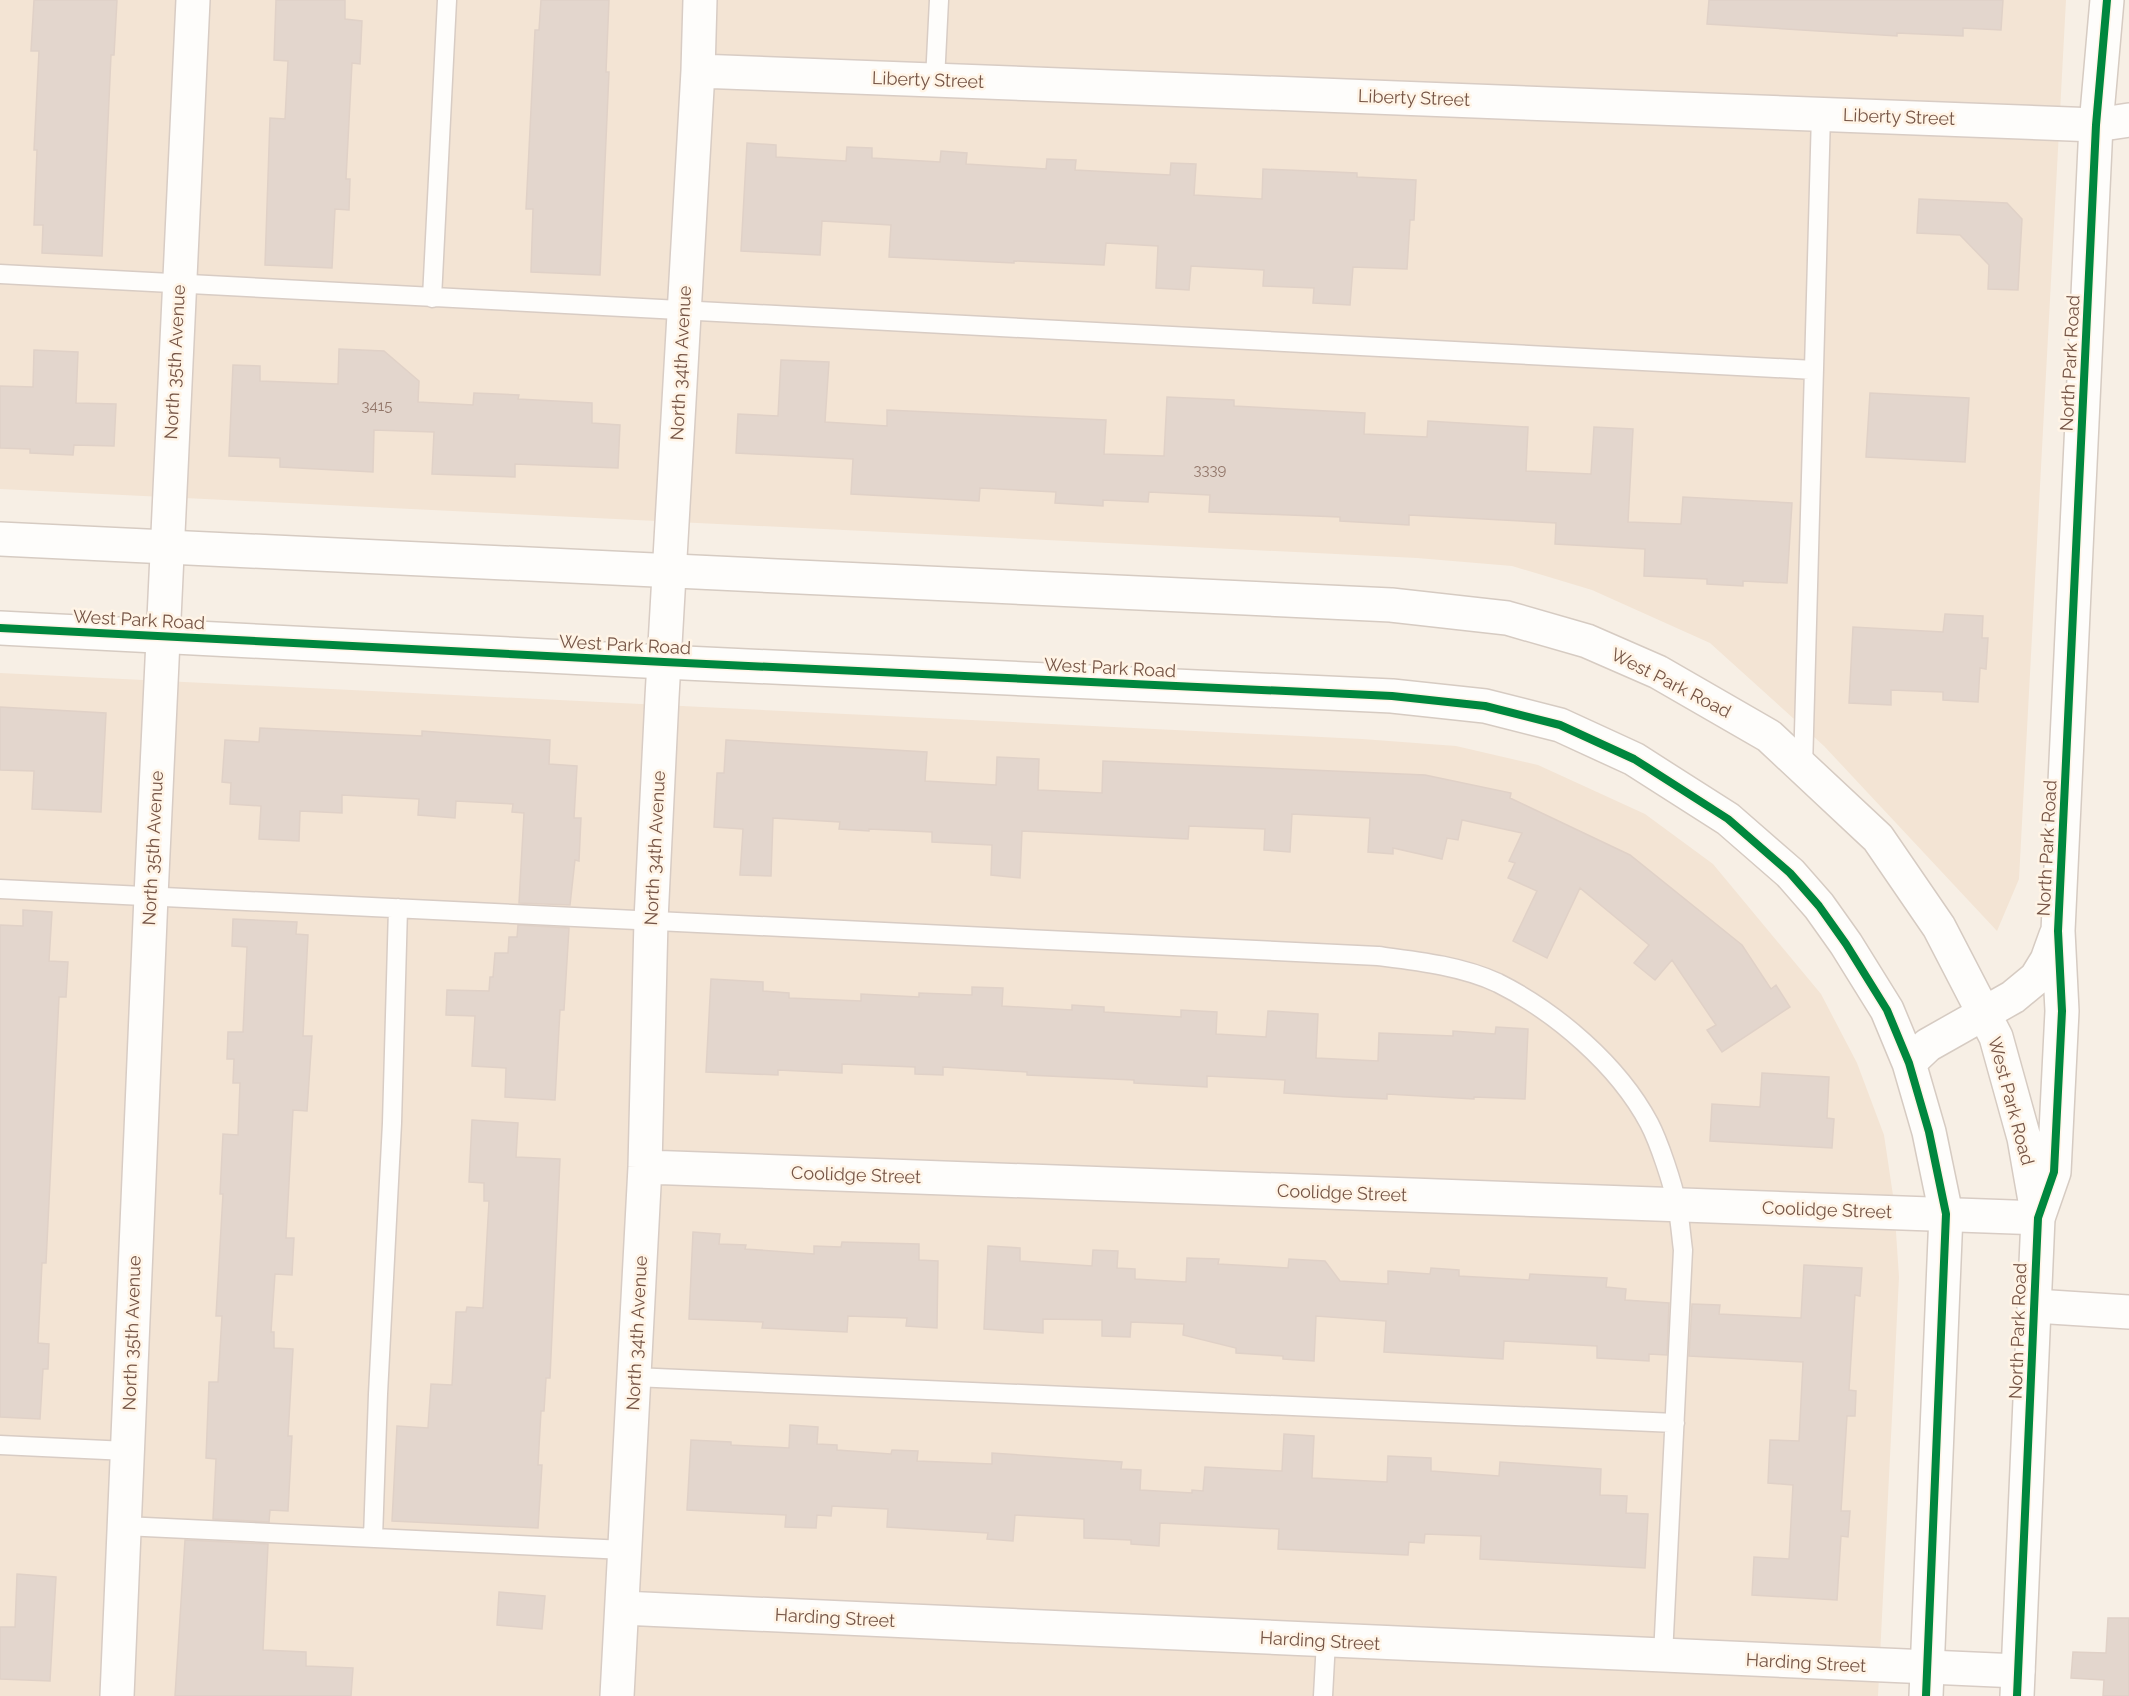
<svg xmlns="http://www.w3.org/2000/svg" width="2129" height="1696" viewBox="0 0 2129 1696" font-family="Raleway,sans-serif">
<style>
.residential{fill:#f3e4d4}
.building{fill:#e3d6cd;stroke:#e0d1c7;stroke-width:1.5}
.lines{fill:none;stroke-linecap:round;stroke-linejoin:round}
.lane-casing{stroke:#d8ccc4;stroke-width:21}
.street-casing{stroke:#d8ccc4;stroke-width:36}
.secondary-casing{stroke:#d6cbc2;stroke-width:36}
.lane{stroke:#fefdfb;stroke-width:18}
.street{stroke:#fefdfb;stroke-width:33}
.secondary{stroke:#fefdfb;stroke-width:33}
.cycleway-casing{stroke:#fff4e6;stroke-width:11}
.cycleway{stroke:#00873e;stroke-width:8}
.labels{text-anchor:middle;stroke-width:5;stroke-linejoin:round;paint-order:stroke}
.number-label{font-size:15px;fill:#927669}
.street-label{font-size:18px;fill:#755445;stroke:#fff4e6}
</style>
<rect width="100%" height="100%" fill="#f7efe5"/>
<path class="residential" d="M 0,0 L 2066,0 L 2019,879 L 1997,931 L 1824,746 L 1710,643 L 1592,590 L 1512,566 L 1417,558 L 0,489 Z
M 0,673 L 1362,739 L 1456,746 L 1538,765 L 1645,814 L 1713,864 L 1821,994 L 1857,1063 L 1884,1135 L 1894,1202 L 1899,1277 L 1878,1696 L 0,1696 Z"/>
<path class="building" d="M 34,0 L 117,0 L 114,55 L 111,55 L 102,256 L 42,253 L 43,225 L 34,225 L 37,150 L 34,150 L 39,51 L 31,51 Z
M 276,0 L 345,0 L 345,19 L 362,21 L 360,64 L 352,63 L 346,179 L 350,179 L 349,210 L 335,209 L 332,268 L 265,265 L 270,118 L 285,119 L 288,61 L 274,60 Z
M 541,0 L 609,0 L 606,72 L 609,72 L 600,275 L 531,272 L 533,209 L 526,209 L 535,30 L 539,30 Z
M 1709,0 L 2003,0 L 2001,30 L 1963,28 L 1963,36 L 1897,33 L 1897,36 L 1707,24 Z
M 747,143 L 776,145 L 776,157 L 846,161 L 847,147 L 872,148 L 872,158 L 940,162 L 941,151 L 967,153 L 966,164 L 1046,169 L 1047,159 L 1076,160 L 1075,170 L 1131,173 L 1170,175 L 1171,163 L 1196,164 L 1194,195 L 1262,199 L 1263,169 L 1357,173 L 1357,177 L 1416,180 L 1414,220 L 1410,220 L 1407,269 L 1353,267 L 1350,305 L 1313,303 L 1314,288 L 1263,286 L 1264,270 L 1191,266 L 1189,290 L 1156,288 L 1158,246 L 1106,243 L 1104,265 L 1014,261 L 1014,263 L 889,257 L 891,225 L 822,221 L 820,255 L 741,251 Z
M 1919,199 L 2007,203 L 2022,219 L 2018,290 L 1988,289 L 1989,265 L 1960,235 L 1917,233 Z
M 339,349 L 384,351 L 419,381 L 418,402 L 473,405 L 474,393 L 519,395 L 518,399 L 592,403 L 592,423 L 620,425 L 618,468 L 515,464 L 515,477 L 432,474 L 434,432 L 374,430 L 373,472 L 280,467 L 280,458 L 229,456 L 233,365 L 260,366 L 260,381 L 338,384 Z
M 34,350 L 78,352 L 76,403 L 116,404 L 114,446 L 74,445 L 73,455 L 30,453 L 30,449 L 0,448 L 0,386 L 33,387 Z
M 781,360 L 829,362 L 825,422 L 887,426 L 887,410 L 1106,420 L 1104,454 L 1164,456 L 1167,397 L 1234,400 L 1234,406 L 1365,413 L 1364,434 L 1427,437 L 1428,421 L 1528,427 L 1526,471 L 1591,474 L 1594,427 L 1633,429 L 1628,522 L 1681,524 L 1683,497 L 1792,503 L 1787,583 L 1743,581 L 1743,586 L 1707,584 L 1707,579 L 1644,576 L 1645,549 L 1555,544 L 1556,523 L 1409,515 L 1409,525 L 1340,521 L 1340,517 L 1209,512 L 1210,495 L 1149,492 L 1148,502 L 1103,500 L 1103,506 L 1055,503 L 1056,492 L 980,488 L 979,501 L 851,494 L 853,459 L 736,453 L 738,414 L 778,416 Z
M 1870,393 L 1969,398 L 1965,462 L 1866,457 Z
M 1945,614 L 1983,616 L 1982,638 L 1988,638 L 1986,669 L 1980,668 L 1978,702 L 1943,700 L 1943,692 L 1891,690 L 1891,705 L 1849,703 L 1853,627 L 1943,632 Z
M 0,707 L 106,713 L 101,812 L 32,809 L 34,771 L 0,770 Z
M 260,728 L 422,736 L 422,731 L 550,740 L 549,764 L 577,766 L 574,818 L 581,818 L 579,861 L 575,860 L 570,905 L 519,903 L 524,813 L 512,812 L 513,804 L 456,801 L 455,818 L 418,815 L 419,799 L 342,795 L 342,813 L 300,811 L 299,841 L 259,839 L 261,806 L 230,804 L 231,783 L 222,782 L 225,740 L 259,742 Z
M 726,740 L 927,752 L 925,781 L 996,785 L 997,757 L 1039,759 L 1038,790 L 1102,793 L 1103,761 L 1425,775 L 1511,793 L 1510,798 L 1630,855 L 1742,945 L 1771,989 L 1776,985 L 1790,1007 L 1722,1052 L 1707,1030 L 1716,1025 L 1672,960 L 1655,980 L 1634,963 L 1649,945 L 1580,888 L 1547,958 L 1513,941 L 1537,891 L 1508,878 L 1515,863 L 1509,861 L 1522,833 L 1462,820 L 1458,840 L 1447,838 L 1442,859 L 1393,848 L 1393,854 L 1368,852 L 1370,818 L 1292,814 L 1290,852 L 1264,850 L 1265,829 L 1189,826 L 1188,839 L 1022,831 L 1020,878 L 991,875 L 992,845 L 932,842 L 932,832 L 869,829 L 869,831 L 839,829 L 840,822 L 773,818 L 771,876 L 740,875 L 743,829 L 714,827 L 717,773 L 724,773 Z
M 23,910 L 52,912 L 49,961 L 68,962 L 66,997 L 59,997 L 46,1263 L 42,1263 L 38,1343 L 49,1344 L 48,1369 L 43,1369 L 40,1419 L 0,1417 L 0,925 L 23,926 Z
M 233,919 L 297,922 L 296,934 L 308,935 L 303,1036 L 312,1036 L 307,1111 L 293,1110 L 286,1238 L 294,1238 L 292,1275 L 275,1274 L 271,1332 L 274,1332 L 274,1348 L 293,1349 L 288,1436 L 292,1436 L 288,1511 L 270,1510 L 269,1522 L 213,1519 L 216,1459 L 206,1458 L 209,1382 L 218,1382 L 222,1316 L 216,1316 L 223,1194 L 220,1194 L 223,1134 L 238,1135 L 240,1083 L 233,1083 L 234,1059 L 227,1059 L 228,1032 L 243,1032 L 247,947 L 232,946 Z
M 518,925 L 569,928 L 564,1010 L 560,1010 L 555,1100 L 505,1097 L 506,1068 L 472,1066 L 475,1016 L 446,1015 L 447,990 L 489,991 L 490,977 L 493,977 L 495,953 L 508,953 L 509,937 L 517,937 Z
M 711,979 L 763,982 L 763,991 L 789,993 L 789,998 L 861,1001 L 861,994 L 919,997 L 919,993 L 972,995 L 972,987 L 1003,988 L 1002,1006 L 1072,1010 L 1072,1005 L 1104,1007 L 1104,1012 L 1181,1017 L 1181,1010 L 1217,1012 L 1216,1034 L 1266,1037 L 1268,1011 L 1318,1014 L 1316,1058 L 1378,1061 L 1379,1033 L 1453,1036 L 1453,1031 L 1495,1034 L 1496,1027 L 1528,1029 L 1525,1099 L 1474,1097 L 1474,1099 L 1387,1094 L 1387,1099 L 1345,1097 L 1284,1093 L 1285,1080 L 1207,1076 L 1207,1087 L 1134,1083 L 1134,1080 L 1027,1075 L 1027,1072 L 943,1067 L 943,1075 L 915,1074 L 915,1067 L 842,1064 L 842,1073 L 778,1070 L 778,1075 L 706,1072 Z
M 1762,1073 L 1829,1077 L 1827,1118 L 1834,1119 L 1832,1148 L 1710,1141 L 1712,1104 L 1760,1107 Z
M 472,1120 L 518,1123 L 516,1157 L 560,1159 L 550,1378 L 546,1378 L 544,1411 L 541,1411 L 538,1465 L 542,1465 L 538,1528 L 392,1521 L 397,1426 L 428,1428 L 431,1384 L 452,1385 L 456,1312 L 466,1312 L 467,1307 L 483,1308 L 489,1201 L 484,1201 L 484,1183 L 469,1182 Z
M 693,1232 L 720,1234 L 719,1244 L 746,1245 L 745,1249 L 814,1254 L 814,1246 L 841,1247 L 842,1242 L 919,1244 L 919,1260 L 938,1261 L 937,1328 L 906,1326 L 907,1318 L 848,1316 L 847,1332 L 762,1328 L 763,1322 L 689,1319 Z
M 988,1246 L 1020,1248 L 1020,1261 L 1092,1266 L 1093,1250 L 1118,1251 L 1117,1268 L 1135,1269 L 1135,1279 L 1186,1282 L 1187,1258 L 1219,1259 L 1218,1264 L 1288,1268 L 1289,1259 L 1325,1261 L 1340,1281 L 1388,1284 L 1388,1271 L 1430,1274 L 1431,1268 L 1459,1270 L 1459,1276 L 1529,1280 L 1530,1274 L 1607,1278 L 1606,1287 L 1626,1289 L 1625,1300 L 1669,1303 L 1667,1355 L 1649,1354 L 1649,1361 L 1597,1358 L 1597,1346 L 1504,1341 L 1503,1359 L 1384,1352 L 1386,1321 L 1316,1316 L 1314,1361 L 1283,1359 L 1283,1356 L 1236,1353 L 1236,1348 L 1183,1335 L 1184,1324 L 1131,1322 L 1130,1337 L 1102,1336 L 1102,1320 L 1043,1319 L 1043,1333 L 984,1329 Z
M 1804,1265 L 1862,1268 L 1860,1296 L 1855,1295 L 1849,1390 L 1856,1391 L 1855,1416 L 1847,1416 L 1841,1511 L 1850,1511 L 1848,1537 L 1841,1536 L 1837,1600 L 1752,1595 L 1754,1557 L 1789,1559 L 1793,1485 L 1768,1483 L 1770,1440 L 1799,1441 L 1803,1362 L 1689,1356 L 1692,1304 L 1720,1305 L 1719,1314 L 1801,1318 Z
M 790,1425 L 818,1427 L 817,1444 L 837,1445 L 837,1450 L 891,1454 L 892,1450 L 918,1451 L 917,1461 L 992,1464 L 992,1453 L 1122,1462 L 1121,1469 L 1141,1470 L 1140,1490 L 1192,1493 L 1192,1490 L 1203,1491 L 1205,1467 L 1282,1471 L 1284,1434 L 1314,1436 L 1312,1478 L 1387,1482 L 1388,1456 L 1431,1458 L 1431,1471 L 1499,1476 L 1500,1462 L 1601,1469 L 1600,1495 L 1627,1496 L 1626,1513 L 1648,1514 L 1645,1568 L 1480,1559 L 1481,1536 L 1425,1534 L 1424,1543 L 1409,1542 L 1408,1555 L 1278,1549 L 1279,1529 L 1160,1523 L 1159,1546 L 1131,1544 L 1131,1540 L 1084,1538 L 1084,1519 L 1015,1515 L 1013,1541 L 987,1539 L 988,1533 L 887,1527 L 888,1509 L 832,1506 L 831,1516 L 817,1515 L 816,1528 L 785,1527 L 786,1515 L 687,1510 L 691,1440 L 731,1442 L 731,1445 L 789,1448 Z
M 185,1540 L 268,1544 L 263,1650 L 306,1652 L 306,1666 L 353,1668 L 351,1696 L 175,1696 Z
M 17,1574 L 56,1577 L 50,1681 L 0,1679 L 0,1627 L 15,1627 Z
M 499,1592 L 545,1596 L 542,1629 L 497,1625 Z
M 2108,1618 L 2129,1618 L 2129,1696 L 2103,1696 L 2104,1680 L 2071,1678 L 2073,1652 L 2106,1653 Z"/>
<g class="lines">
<g class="lane-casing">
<path id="lane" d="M 935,80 L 939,0
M 0,274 L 1814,370
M 432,298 L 447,0
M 1803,768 L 1821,114
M 0,889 L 1378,956 C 1417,961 1462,966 1498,983 C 1556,1012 1618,1065 1649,1123 C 1659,1142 1673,1184 1677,1205 C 1680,1219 1681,1235 1683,1250 L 1663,1656
M 634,1377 L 1675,1423
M 0,1445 L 127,1451
M 124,1526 L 625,1550
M 373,1538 L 378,1394 L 392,1123 L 398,908
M 1323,1696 L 1326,1641"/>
</g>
<g class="street-casing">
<path id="street" d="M 698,71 L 2096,125 L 2129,120
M 645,1167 L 2038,1218
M 2035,1306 L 2129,1312
M 622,1608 L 2018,1671
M 117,1696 L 151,896 L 193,0
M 617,1696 L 645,1167 L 651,920 L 662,697 L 698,71 L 700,0"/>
</g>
<g class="secondary-casing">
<path id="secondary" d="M 0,539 L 1391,605 L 1507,618 L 1587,641 L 1658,672 L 1769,736 L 1878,838 L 1939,927 L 1996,1037 L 2024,1138 L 2038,1218
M 0,628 L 664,662 L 1392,696 L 1485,706 L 1560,725 L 1634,759 L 1728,819 L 1790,873 L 1819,906 L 1846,944 L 1887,1010 L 1909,1063 L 1929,1132 L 1946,1214 L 1926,1696
M 1909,1063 L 1928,1045 L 2013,997 L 2036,978 L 2047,960 L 2056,935
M 2017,1696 L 2038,1218 L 2054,1172 L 2062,1011 L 2058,931 L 2096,125 L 2107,0"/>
</g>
<use href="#lane" class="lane"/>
<use href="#street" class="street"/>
<use href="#secondary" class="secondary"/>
<g class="cycleway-casing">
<path id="cycleway" d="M 0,628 L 664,662 L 1392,696 L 1485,706 L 1560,725 L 1634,759 L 1728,819 L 1790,873 L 1819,906 L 1846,944 L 1887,1010 L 1909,1063 L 1929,1132 L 1946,1214 L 1926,1696
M 2017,1696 L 2038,1218 L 2054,1172 L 2062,1011 L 2058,931 L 2096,125 L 2107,0"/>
</g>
<use href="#cycleway" class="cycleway"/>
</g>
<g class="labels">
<g class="number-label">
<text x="377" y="411">3415</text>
<text x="1210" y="475">3339</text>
</g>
<g class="street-label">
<text transform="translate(928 80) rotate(2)" y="6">Liberty Street</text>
<text transform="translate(1414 98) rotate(2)" y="6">Liberty Street</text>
<text transform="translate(1899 117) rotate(2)" y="6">Liberty Street</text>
<text transform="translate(175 362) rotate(-87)" y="6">North 35th Avenue</text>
<text transform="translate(681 363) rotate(-87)" y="6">North 34th Avenue</text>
<text transform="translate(2070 363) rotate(-87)" y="6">North Park Road</text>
<text transform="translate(139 620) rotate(3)" y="6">West Park Road</text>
<text transform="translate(625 645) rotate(3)" y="6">West Park Road</text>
<text transform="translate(1110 668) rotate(3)" y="6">West Park Road</text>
<text transform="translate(1671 683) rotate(27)" y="6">West Park Road</text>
<text transform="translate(153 848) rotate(-87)" y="6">North 35th Avenue</text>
<text transform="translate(655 848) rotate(-87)" y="6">North 34th Avenue</text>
<text transform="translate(2047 848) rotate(-87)" y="6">North Park Road</text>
<text transform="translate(2011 1101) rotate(75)" y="6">West Park Road</text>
<text transform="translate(856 1175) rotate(2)" y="6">Coolidge Street</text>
<text transform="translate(1342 1193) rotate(2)" y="6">Coolidge Street</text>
<text transform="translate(1827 1210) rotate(2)" y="6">Coolidge Street</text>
<text transform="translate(2018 1331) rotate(-88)" y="6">North Park Road</text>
<text transform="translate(132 1333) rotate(-88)" y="6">North 35th Avenue</text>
<text transform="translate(637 1333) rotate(-87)" y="6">North 34th Avenue</text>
<text transform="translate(835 1618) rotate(3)" y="6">Harding Street</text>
<text transform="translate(1320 1641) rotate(3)" y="6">Harding Street</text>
<text transform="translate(1806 1663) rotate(3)" y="6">Harding Street</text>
</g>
</g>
</svg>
